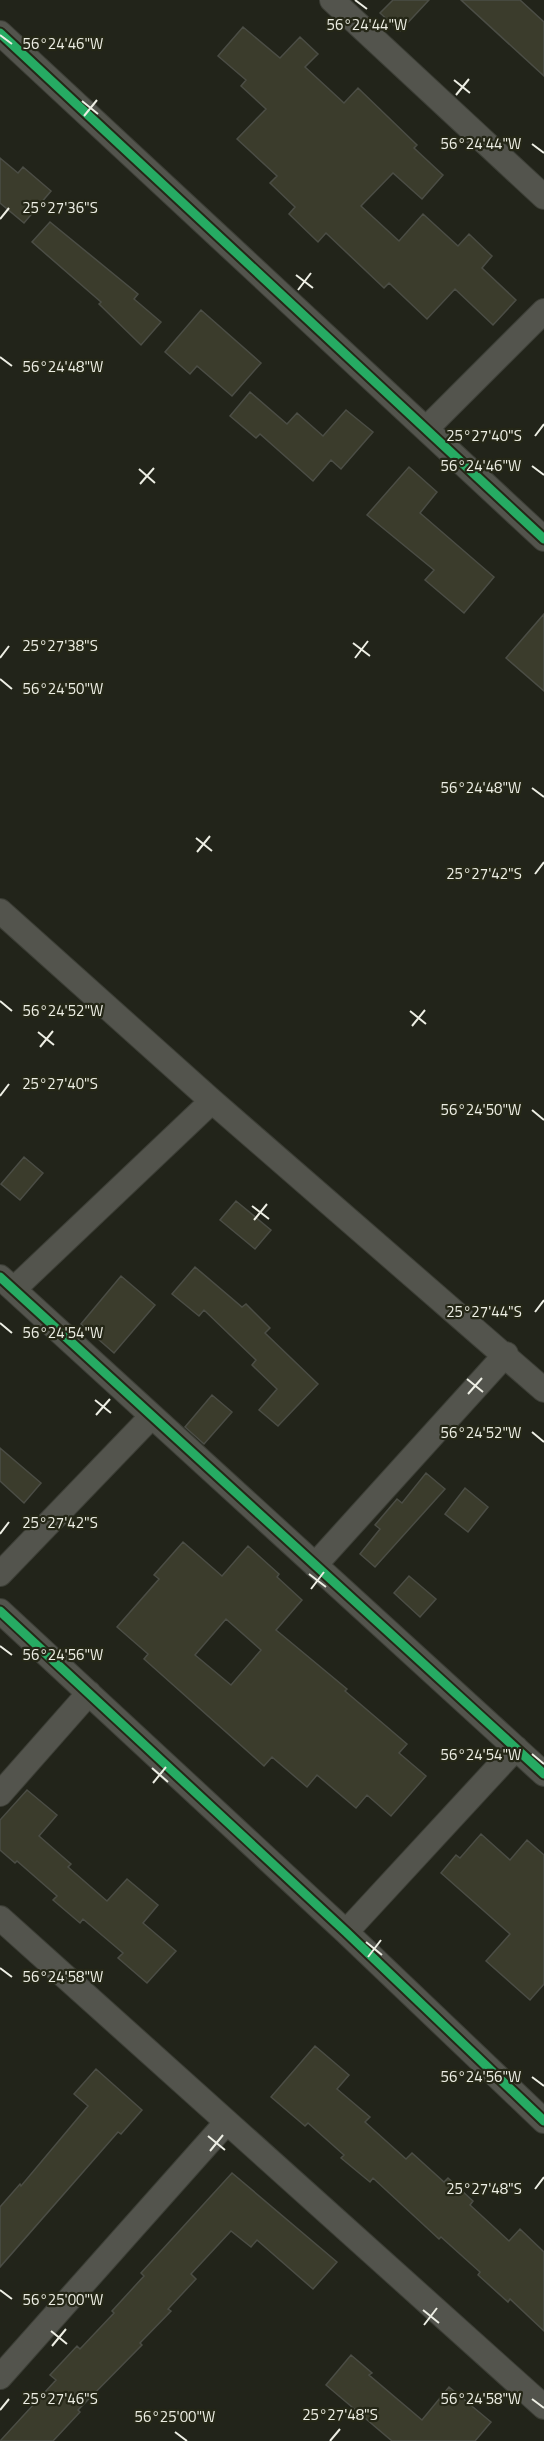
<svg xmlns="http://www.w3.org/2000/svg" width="544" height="2441" viewBox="0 0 544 2441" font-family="'Titillium Web',sans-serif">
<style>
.building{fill:#3b3c2c;stroke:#4b4d45;stroke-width:1.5;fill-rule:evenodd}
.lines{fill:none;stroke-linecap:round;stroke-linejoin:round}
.minor-casing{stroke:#3c3e36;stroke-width:26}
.minor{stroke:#53544d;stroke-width:24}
.cycleway-casing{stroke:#252717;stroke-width:13}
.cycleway{stroke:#26ab63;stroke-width:9}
.ticks{fill:none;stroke:#edeee4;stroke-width:2}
.ticks-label{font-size:15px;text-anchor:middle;fill:#edeee4;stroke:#252717;stroke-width:4.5;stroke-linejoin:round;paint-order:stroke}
</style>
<rect width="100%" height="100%" fill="#22241a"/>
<path class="building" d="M 393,0 L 429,0 L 400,31 L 380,13 Z
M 461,0 L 520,0 L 544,22 L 544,76 Z
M 243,27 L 280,58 L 300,37 L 318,54 L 305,67 L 344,103 L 358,88 L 417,145 L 414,148 L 443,175 L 422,199 L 393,173 L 361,206 L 399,241 L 423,214 L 458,246 L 469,234 L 492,256 L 482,268 L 516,300 L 493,325 L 455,289 L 427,319 L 389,283 L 384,288 L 326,233 L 318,242 L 289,214 L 295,207 L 270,183 L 277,176 L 237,139 L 266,109 L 241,86 L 246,80 L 218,56 Z
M 0,158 L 18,173 L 23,167 L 51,191 L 24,223 L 0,203 Z
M 50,222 L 138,294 L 134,299 L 161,322 L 141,345 L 99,304 L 101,302 L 32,242 Z
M 201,310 L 261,363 L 232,396 L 197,366 L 190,374 L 165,352 Z
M 250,392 L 287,424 L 297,413 L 323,436 L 346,410 L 373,432 L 341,469 L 331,460 L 313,481 L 260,434 L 256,438 L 230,416 Z
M 409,467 L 437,492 L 420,513 L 494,577 L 464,613 L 425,580 L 434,570 L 367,515 Z
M 544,614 L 544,691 L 506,658 Z
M 24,1157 L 43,1173 L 20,1200 L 1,1184 Z
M 236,1201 L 271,1230 L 255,1249 L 220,1220 Z
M 195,1267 L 242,1307 L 246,1304 L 270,1328 L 265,1333 L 318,1384 L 278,1426 L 259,1410 L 277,1389 L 252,1365 L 256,1360 L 204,1310 L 199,1316 L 172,1294 Z
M 121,1276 L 155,1305 L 114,1353 L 81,1324 Z
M 212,1395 L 232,1412 L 204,1444 L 185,1427 Z
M 0,1448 L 41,1483 L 24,1503 L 0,1481 Z
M 426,1473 L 445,1489 L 375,1567 L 360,1554 L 380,1529 L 375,1525 L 397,1499 L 402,1503 Z
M 465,1488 L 488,1507 L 468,1532 L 445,1514 Z
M 183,1542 L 222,1576 L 248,1546 L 279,1574 L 277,1577 L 302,1600 L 276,1630 L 347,1689 L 345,1691 L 407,1744 L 399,1753 L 426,1776 L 391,1816 L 367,1795 L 356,1808 L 317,1775 L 307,1787 L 272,1757 L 264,1766 L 144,1659 L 148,1654 L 117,1627 L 159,1579 L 154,1575 ZM 226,1619 L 261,1650 L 231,1685 L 195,1655 Z
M 409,1576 L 436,1599 L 420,1617 L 394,1593 Z
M 27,1790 L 57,1815 L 39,1836 L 71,1864 L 68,1867 L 107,1901 L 127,1879 L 158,1905 L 143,1923 L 176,1951 L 147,1983 L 118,1958 L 123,1953 L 83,1919 L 80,1923 L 53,1900 L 57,1896 L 17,1861 L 15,1863 L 0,1850 L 0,1820 Z
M 481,1834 L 510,1860 L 527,1840 L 544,1855 L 544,1984 L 530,2000 L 486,1961 L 510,1934 L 441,1873 L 456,1855 L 460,1858 Z
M 315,2046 L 349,2075 L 337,2089 L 370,2117 L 365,2122 L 406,2159 L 412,2153 L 444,2182 L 448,2178 L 473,2201 L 470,2205 L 509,2241 L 520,2229 L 544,2252 L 544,2331 L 510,2299 L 508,2302 L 478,2275 L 480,2272 L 441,2237 L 439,2239 L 373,2178 L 370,2182 L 341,2158 L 344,2155 L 308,2123 L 305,2126 L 271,2097 Z
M 96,2069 L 142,2110 L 121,2134 L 118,2132 L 0,2267 L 0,2207 L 20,2184 L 21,2186 L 88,2106 L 74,2094 Z
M 232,2173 L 337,2262 L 313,2289 L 257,2240 L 251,2247 L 231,2231 L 191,2274 L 196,2279 L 168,2309 L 171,2311 L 140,2343 L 142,2345 L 78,2410 L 80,2412 L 53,2441 L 0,2441 L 56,2380 L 50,2375 L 77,2346 L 80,2349 L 114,2313 L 112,2311 L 144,2276 L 141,2273 Z
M 351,2355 L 372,2373 L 369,2375 L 422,2420 L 449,2387 L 491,2422 L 475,2441 L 392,2441 L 326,2385 Z"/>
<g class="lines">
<g class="minor-casing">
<path id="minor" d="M 332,0 L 544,197
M 0,33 L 544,539
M 426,429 L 544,311
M 0,911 L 212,1101 L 544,1390
M 0,1277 L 544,1774
M 14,1289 L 212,1101
M 315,1565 L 506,1354
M 0,1574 L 152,1416
M 0,1611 L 346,1932 L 544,2121
M 0,1794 L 89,1693
M 0,1918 L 544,2407
M 346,1932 L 516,1748
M 0,2377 L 226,2123"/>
</g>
<use href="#minor" class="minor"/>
<g class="cycleway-casing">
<path id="cycleway" d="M 0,33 L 544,539
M 0,1277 L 544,1774
M 0,1611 L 346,1932 L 544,2121"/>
</g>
<use href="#cycleway" class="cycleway"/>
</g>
<path class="ticks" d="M 355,0 L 367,9M 0,35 L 12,44M 454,80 L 470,93M 456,95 L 469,79M 82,101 L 98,114M 84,116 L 97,100M 532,144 L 544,153M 0,219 L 9,208M 296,275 L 313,288M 298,290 L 311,273M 0,357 L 12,366M 535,436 L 544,424M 532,466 L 544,475M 139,469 L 155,483M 140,484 L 154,468M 353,643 L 370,656M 0,658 L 9,646M 355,658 L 368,641M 0,679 L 12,689M 532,788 L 544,797M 196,838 L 212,851M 197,852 L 210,836M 535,874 L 544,862M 0,1001 L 12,1011M 410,1011 L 426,1024M 412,1026 L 425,1010M 38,1032 L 54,1045M 40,1047 L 53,1031M 0,1096 L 9,1084M 532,1110 L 544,1120M 252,1206 L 269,1219M 254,1220 L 267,1204M 535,1312 L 544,1300M 0,1323 L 12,1333M 467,1379 L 483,1392M 468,1394 L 482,1378M 95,1400 L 111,1413M 96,1415 L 110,1399M 532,1432 L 544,1442M 0,1534 L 9,1522M 309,1574 L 326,1587M 311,1589 L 324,1572M 0,1646 L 12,1655M 532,1754 L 544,1764M 152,1768 L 168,1782M 153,1783 L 166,1767M 366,1942 L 382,1955M 368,1957 L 381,1940M 0,1968 L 12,1977M 532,2077 L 544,2086M 208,2136 L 225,2150M 210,2151 L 223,2135M 535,2189 L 544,2177M 0,2290 L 12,2299M 423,2310 L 439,2323M 424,2325 L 437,2308M 51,2331 L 67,2344M 52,2346 L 66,2329M 532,2399 L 544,2408M 0,2410 L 9,2399M 175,2432 L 187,2441M 330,2441 L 340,2429"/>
<g class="ticks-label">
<text x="367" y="30">56°24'44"W</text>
<text x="63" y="49">56°24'46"W</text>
<text x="481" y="149">56°24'44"W</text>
<text x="60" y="213">25°27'36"S</text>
<text x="63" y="372">56°24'48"W</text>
<text x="484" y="441">25°27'40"S</text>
<text x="481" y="471">56°24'46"W</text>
<text x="60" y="651">25°27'38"S</text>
<text x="63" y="694">56°24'50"W</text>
<text x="481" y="793">56°24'48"W</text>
<text x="484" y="879">25°27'42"S</text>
<text x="63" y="1016">56°24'52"W</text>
<text x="60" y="1089">25°27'40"S</text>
<text x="481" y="1115">56°24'50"W</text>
<text x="484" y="1317">25°27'44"S</text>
<text x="63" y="1338">56°24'54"W</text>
<text x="481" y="1438">56°24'52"W</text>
<text x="60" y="1528">25°27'42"S</text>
<text x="63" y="1660">56°24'56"W</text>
<text x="481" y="1760">56°24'54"W</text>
<text x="63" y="1982">56°24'58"W</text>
<text x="481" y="2082">56°24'56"W</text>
<text x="484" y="2194">25°27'48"S</text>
<text x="63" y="2305">56°25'00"W</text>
<text x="481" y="2404">56°24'58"W</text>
<text x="60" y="2404">25°27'46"S</text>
<text x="340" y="2420">25°27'48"S</text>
<text x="175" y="2422">56°25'00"W</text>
</g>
</svg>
